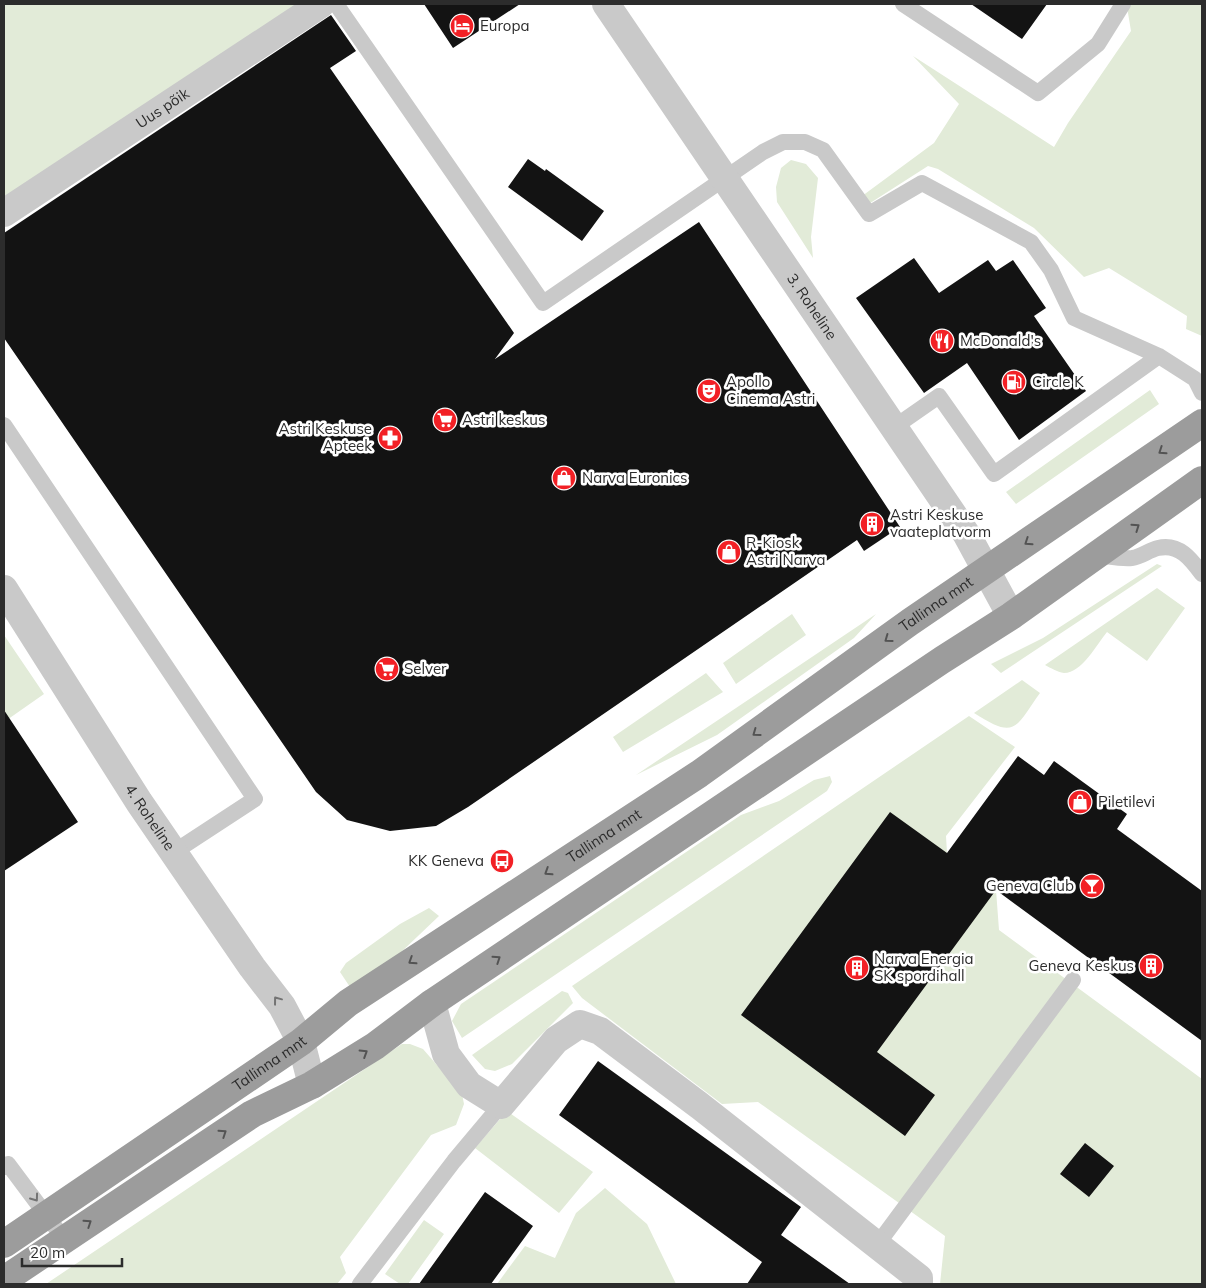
<svg xmlns="http://www.w3.org/2000/svg" width="1206" height="1288" viewBox="0 0 1206 1288" font-family="Mulish,sans-serif">
<style>
.green{fill:#e2ebd8}
.building{fill:#131313}
.lines{fill:none;stroke-linecap:round;stroke-linejoin:round}
.service{stroke:#c9c9c9;stroke-width:16}
.minor{stroke:#c9c9c9;stroke-width:28}
.trunk{stroke:#9c9c9c;stroke-width:28}
.oneway{stroke:#535353}
.oneway2{stroke:#737373}
.labels{text-anchor:middle;stroke-width:5;stroke-linejoin:round;paint-order:stroke}
.poi-label{font-size:15px;fill:#2c2c2c;stroke:#fff;text-anchor:start}
.street-label{font-size:15px;fill:#2c2c2c;stroke:#fff}
</style>
<rect width="100%" height="100%" fill="#fff"/>
<path class="green" d="M 4,4 L 310,4 L 4,210 Z
M 1129,4 L 1202,4 L 1202,336 L 1186,329 L 1187,316 L 1109,268 L 1084,277 L 1034,228 L 938,169 L 928,166 L 864,207 L 858,199 L 934,143 L 959,104 L 913,56 L 1054,147 L 1068,123 L 1131,31 L 1127,7 Z
M 791,160 L 806,164 L 818,178 L 811,237 L 813,258 L 777,202 L 776,187 L 781,168 Z
M 1150,390 L 1159,404 L 1016,504 L 1006,492 Z
M 1157,564 L 1162,566 L 1001,673 L 991,664 L 1043,638 Z
M 1157,588 L 1185,608 L 1147,661 L 1107,632 C 1097,644 1082,673 1064,673 C 1057,672 1051,668 1045,665 Z
M 792,614 L 806,635 L 736,684 L 723,663 Z
M 876,614 L 854,638 L 717,735 L 636,775 Z
M 4,635 L 44,694 L 4,722 Z
M 706,673 L 723,692 L 623,752 L 613,737 Z
M 1022,680 L 1040,693 C 1015,728 1016,740 974,713 Z
M 969,716 L 1015,747 L 946,836 L 947,853 L 996,890 L 999,930 L 1202,1079 L 1202,1284 L 940,1284 L 945,1236 L 758,1102 L 722,1104 L 582,998 L 572,986 Z
M 830,776 L 832,782 L 827,791 L 462,1038 L 452,1021 L 461,1004 L 741,815 L 779,801 L 814,780 Z
M 429,908 L 439,916 L 397,956 L 352,990 L 340,972 L 346,963 L 400,924 Z
M 562,991 L 568,993 L 573,1003 L 512,1064 L 495,1071 L 485,1069 L 472,1055 Z
M 402,1044 L 410,1044 L 423,1049 L 462,1094 L 464,1104 L 456,1125 L 431,1135 L 340,1257 L 346,1273 L 337,1284 L 46,1284 Z
M 507,1111 L 593,1172 L 559,1213 L 475,1148 Z
M 605,1188 L 647,1224 L 676,1284 L 497,1284 L 525,1246 L 555,1258 L 576,1213 Z
M 424,1220 L 444,1234 L 408,1284 L 400,1284 L 385,1274 Z"/>
<path class="building" d="M 424,4 L 520,4 L 453,48 Z
M 971,4 L 1047,4 L 1022,39 Z
M 331,15 L 356,51 L 330,68 L 514,333 L 495,359 L 699,222 L 900,527 L 864,551 L 857,540 L 468,807 L 436,826 L 390,831 L 347,820 L 316,792 L 4,338 L 4,233 Z
M 528,159 L 545,171 L 546,169 L 604,211 L 582,241 L 508,187 Z
M 914,258 L 939,293 L 988,260 L 996,271 L 1013,260 L 1046,308 L 1034,316 L 1086,391 L 1019,440 L 967,363 L 924,393 L 856,298 Z
M 4,710 L 78,822 L 4,871 Z
M 1018,756 L 1044,775 L 1054,761 L 1127,814 L 1117,829 L 1202,891 L 1202,1041 L 996,890 L 877,1052 L 935,1095 L 905,1136 L 741,1015 L 890,812 L 947,853 Z
M 598,1061 L 801,1207 L 781,1235 L 850,1284 L 747,1284 L 762,1262 L 559,1115 Z
M 1085,1143 L 1114,1166 L 1089,1197 L 1060,1174 Z
M 485,1192 L 533,1226 L 491,1284 L 419,1284 Z"/>
<g class="lines">
<path class="service" d="M 336,4 L 543,303 L 763,152 L 783,142 L 805,142 L 823,150 L 869,214 L 922,183 L 1031,242 L 1051,270 L 1074,318 L 1159,356 L 1195,379 L 1202,393
M 903,4 L 1038,93 L 1098,44 L 1123,4
M 4,425 L 255,799 L 174,852
M 893,428 L 939,396 L 994,474 L 1159,356
M 1096,555 C 1107,556 1120,559 1132,558 C 1141,557 1149,550 1158,548 C 1179,543 1191,559 1202,574
M 4,1167 L 8,1164 L 64,1239
M 877,1245 L 1073,980
M 360,1284 L 454,1161 L 501,1105"/>
<g class="minor">
<path id="s1" d="M 606,4 L 967,535 L 1011,616"/>
<path id="s2" d="M 4,213 L 321,4"/>
<path id="s3" d="M 4,589 L 139,802 L 252,967 L 282,1006 L 301,1042 L 312,1085"/>
<path d="M 432,1003 L 446,1054 L 469,1085 L 501,1105 L 556,1040 L 580,1024 L 600,1031 L 700,1106 L 919,1278 L 919,1284"/>
</g>
<g class="trunk">
<path id="s4" d="M 4,1244 L 301,1042 L 348,1003 L 699,774 L 910,622 L 1202,423"/>
<path d="M 4,1280 L 252,1114 L 312,1085 L 375,1046 L 432,1003 L 942,660 L 1011,616 L 1202,480"/>
</g>
</g>
<defs><path id="oneway-chevron" d="M-2-3.5L2.5 0L-2 3.5" fill="none" stroke-width="1.6" stroke-linecap="round" stroke-linejoin="round" transform="scale(1.25)"/></defs>
<g class="oneway">
<use href="#oneway-chevron" transform="translate(1162 451) rotate(146)"/>
<use href="#oneway-chevron" transform="translate(1136 527) rotate(-35)"/>
<use href="#oneway-chevron" transform="translate(1028 542) rotate(146)"/>
<use href="#oneway-chevron" transform="translate(888 639) rotate(144)"/>
<use href="#oneway-chevron" transform="translate(756 733) rotate(144)"/>
<use href="#oneway-chevron" transform="translate(548 872) rotate(147)"/>
<use href="#oneway-chevron" transform="translate(497 959) rotate(-34)"/>
<use href="#oneway-chevron" transform="translate(412 961) rotate(147)"/>
<use href="#oneway-chevron" transform="translate(364 1053) rotate(-32)"/>
<use href="#oneway-chevron" transform="translate(223 1133) rotate(-34)"/>
<use href="#oneway-chevron" transform="translate(88 1223) rotate(-34)"/>
</g>
<g class="oneway2">
<use href="#oneway-chevron" transform="translate(277 1000) rotate(-127)"/>
<use href="#oneway-chevron" transform="translate(35 1198) rotate(54)"/>
</g>
<defs>
<g id="hotel-disc" transform="scale(1.25)"><circle r="9.5" fill="#f22025" stroke="#fff"/><path d="M-6-4.5h1.5V1H6V5H4.5V3h-9V5H-6ZM-4 0a1.8 1.8 0 1 1 3.6 0ZM.5 0V-2.5h3Q6-2.5 6 0Z" fill="#fff"/></g>
<g id="restaurant-disc" transform="scale(1.25)"><circle r="9.5" fill="#f22025" stroke="#fff"/><path d="M-5-6h1v4h1v-4h1v4h1v-4h1v5L-1.5 .5V6h-2V.5L-5-1ZM5-6V6H3V1.5H1.5Q1.5-4 5-6Z" fill="#fff"/></g>
<g id="fuel-disc" transform="scale(1.25)"><circle r="9.5" fill="#f22025" stroke="#fff"/><path d="M-5.5-6h7V0h2V4h1.3V-2.5L3-4.5l.8-.8L6-3V5H2.5V1h-1V6h-7ZM-4.2-4.7v3.2H.2V-4.7Z" fill="#fff"/></g>
<g id="theatre-disc" transform="scale(1.25)"><circle r="9.5" fill="#f22025" stroke="#fff"/><path d="M-5-5.5Q0-4 5-5.5V0Q5 5 0 6Q-5 5-5 0ZM-3.3-2.5H-1v1.5H-3.3ZM1-2.5H3.3v1.5H1ZM-2.8 1Q0 5.5 2.8 1Z" fill="#fff"/></g>
<g id="supermarket-disc" transform="scale(1.25)"><circle r="9.5" fill="#f22025" stroke="#fff"/><path d="M-6-5.5h2.5l.6 2H6L4.5 2H-2.5L-4.4-4H-6ZM-1.5 3.2a1.3 1.3 0 1 0 .1 0ZM3 3.2a1.3 1.3 0 1 0 .1 0Z" fill="#fff"/></g>
<g id="pharmacy-disc" transform="scale(1.25)"><circle r="9.5" fill="#f22025" stroke="#fff"/><path d="M-2-6h4v4h4v4h-4v4h-4v-4h-4v-4h4Z" fill="#fff"/></g>
<g id="shop-disc" transform="scale(1.25)"><circle r="9.5" fill="#f22025" stroke="#fff"/><path d="M-5-2.5h2.3a2.7 3.5 0 0 1 5.4 0H5L5.5 6h-11ZM-1.5-2.5h3a1.5 2.3 0 0 0-3 0Z" fill="#fff"/></g>
<g id="building-disc" transform="scale(1.25)"><circle r="9.5" fill="#f22025" stroke="#fff"/><path d="M-4-6H4V6H1V3H-1V6H-4ZM-2.5-4.3h1.7v1.8h-1.7ZM.8-4.3h1.7v1.8H.8ZM-2.5-1h1.7V.8h-1.7ZM.8-1h1.7V.8H.8Z" fill="#fff"/></g>
<g id="bus-disc" transform="scale(1.25)"><circle r="9.5" fill="#f22025" stroke="#fff"/><path d="M-5-6H5V4H4V6H2V4H-2V6H-4V4H-5ZM-3.5-4V0h7V-4ZM-3.5 1.2v1.5H-2V1.2ZM2 1.2v1.5H3.5V1.2Z" fill="#fff"/></g>
<g id="bar-disc" transform="scale(1.25)"><circle r="9.5" fill="#f22025" stroke="#fff"/><path d="M-6-5H6L.8 .8V4.5H3.5V6h-7V4.5H-.8V.8Z" fill="#fff"/></g>
</defs>
<g fill-rule="evenodd">
<use href="#hotel-disc" x="462" y="26"/>
<use href="#restaurant-disc" x="942" y="341"/>
<use href="#fuel-disc" x="1014" y="382"/>
<use href="#theatre-disc" x="709" y="391"/>
<use href="#supermarket-disc" x="445" y="420"/>
<use href="#pharmacy-disc" x="390" y="438"/>
<use href="#shop-disc" x="564" y="478"/>
<use href="#building-disc" x="872" y="524"/>
<use href="#shop-disc" x="729" y="552"/>
<use href="#supermarket-disc" x="387" y="669"/>
<use href="#shop-disc" x="1080" y="802"/>
<use href="#bus-disc" x="502" y="861"/>
<use href="#bar-disc" x="1092" y="886"/>
<use href="#building-disc" x="1151" y="966"/>
<use href="#building-disc" x="857" y="968"/>
</g>
<g class="labels">
<g class="poi-label">
<text x="480" y="31">Europa</text>
<text x="960" y="346">McDonald's</text>
<text x="726" y="387">Apollo<tspan x="726" dy="17">Cinema Astri</tspan></text>
<text x="1032" y="387">Circle K</text>
<text x="462" y="425">Astri keskus</text>
<text x="372" y="434" text-anchor="end">Astri Keskuse<tspan x="372" dy="17">Apteek</tspan></text>
<text x="582" y="483">Narva Euronics</text>
<text x="890" y="520">Astri Keskuse<tspan x="890" dy="17">vaateplatvorm</tspan></text>
<text x="746" y="548">R-Kiosk<tspan x="746" dy="17">Astri Narva</tspan></text>
<text x="404" y="674">Selver</text>
<text x="1098" y="807">Piletilevi</text>
<text x="484" y="866" text-anchor="end">KK Geneva</text>
<text x="1074" y="891" text-anchor="end">Geneva Club</text>
<text x="874" y="964">Narva Energia<tspan x="874" dy="17">SK spordihall</tspan></text>
<text x="1134" y="971" text-anchor="end">Geneva Keskus</text>
</g>
<g class="street-label">
<text dy="5" stroke="none"><textPath href="#s2" startOffset="190">Uus põik</textPath></text>
<text dy="5" stroke="none"><textPath href="#s1" startOffset="366">3. Roheline</textPath></text>
<text dy="5" stroke="none"><textPath href="#s4" startOffset="1131">Tallinna mnt</textPath></text>
<text dy="5" stroke="none"><textPath href="#s3" startOffset="271">4. Roheline</textPath></text>
<text dy="5" stroke="none"><textPath href="#s4" startOffset="726">Tallinna mnt</textPath></text>
<text dy="5" stroke="none"><textPath href="#s4" startOffset="321">Tallinna mnt</textPath></text>
</g>
</g>
<rect width="1206" height="1288" fill="none" stroke="#2c2c2c" stroke-width="10"/>
<path d="M22 1258v8h100v-8" fill="none" stroke="#2c2c2c" stroke-width="2.5"/>
<text x="30" y="1258" font-size="15" fill="#2c2c2c" stroke="#ffffff" stroke-width="4" paint-order="stroke">20 m</text>
</svg>
